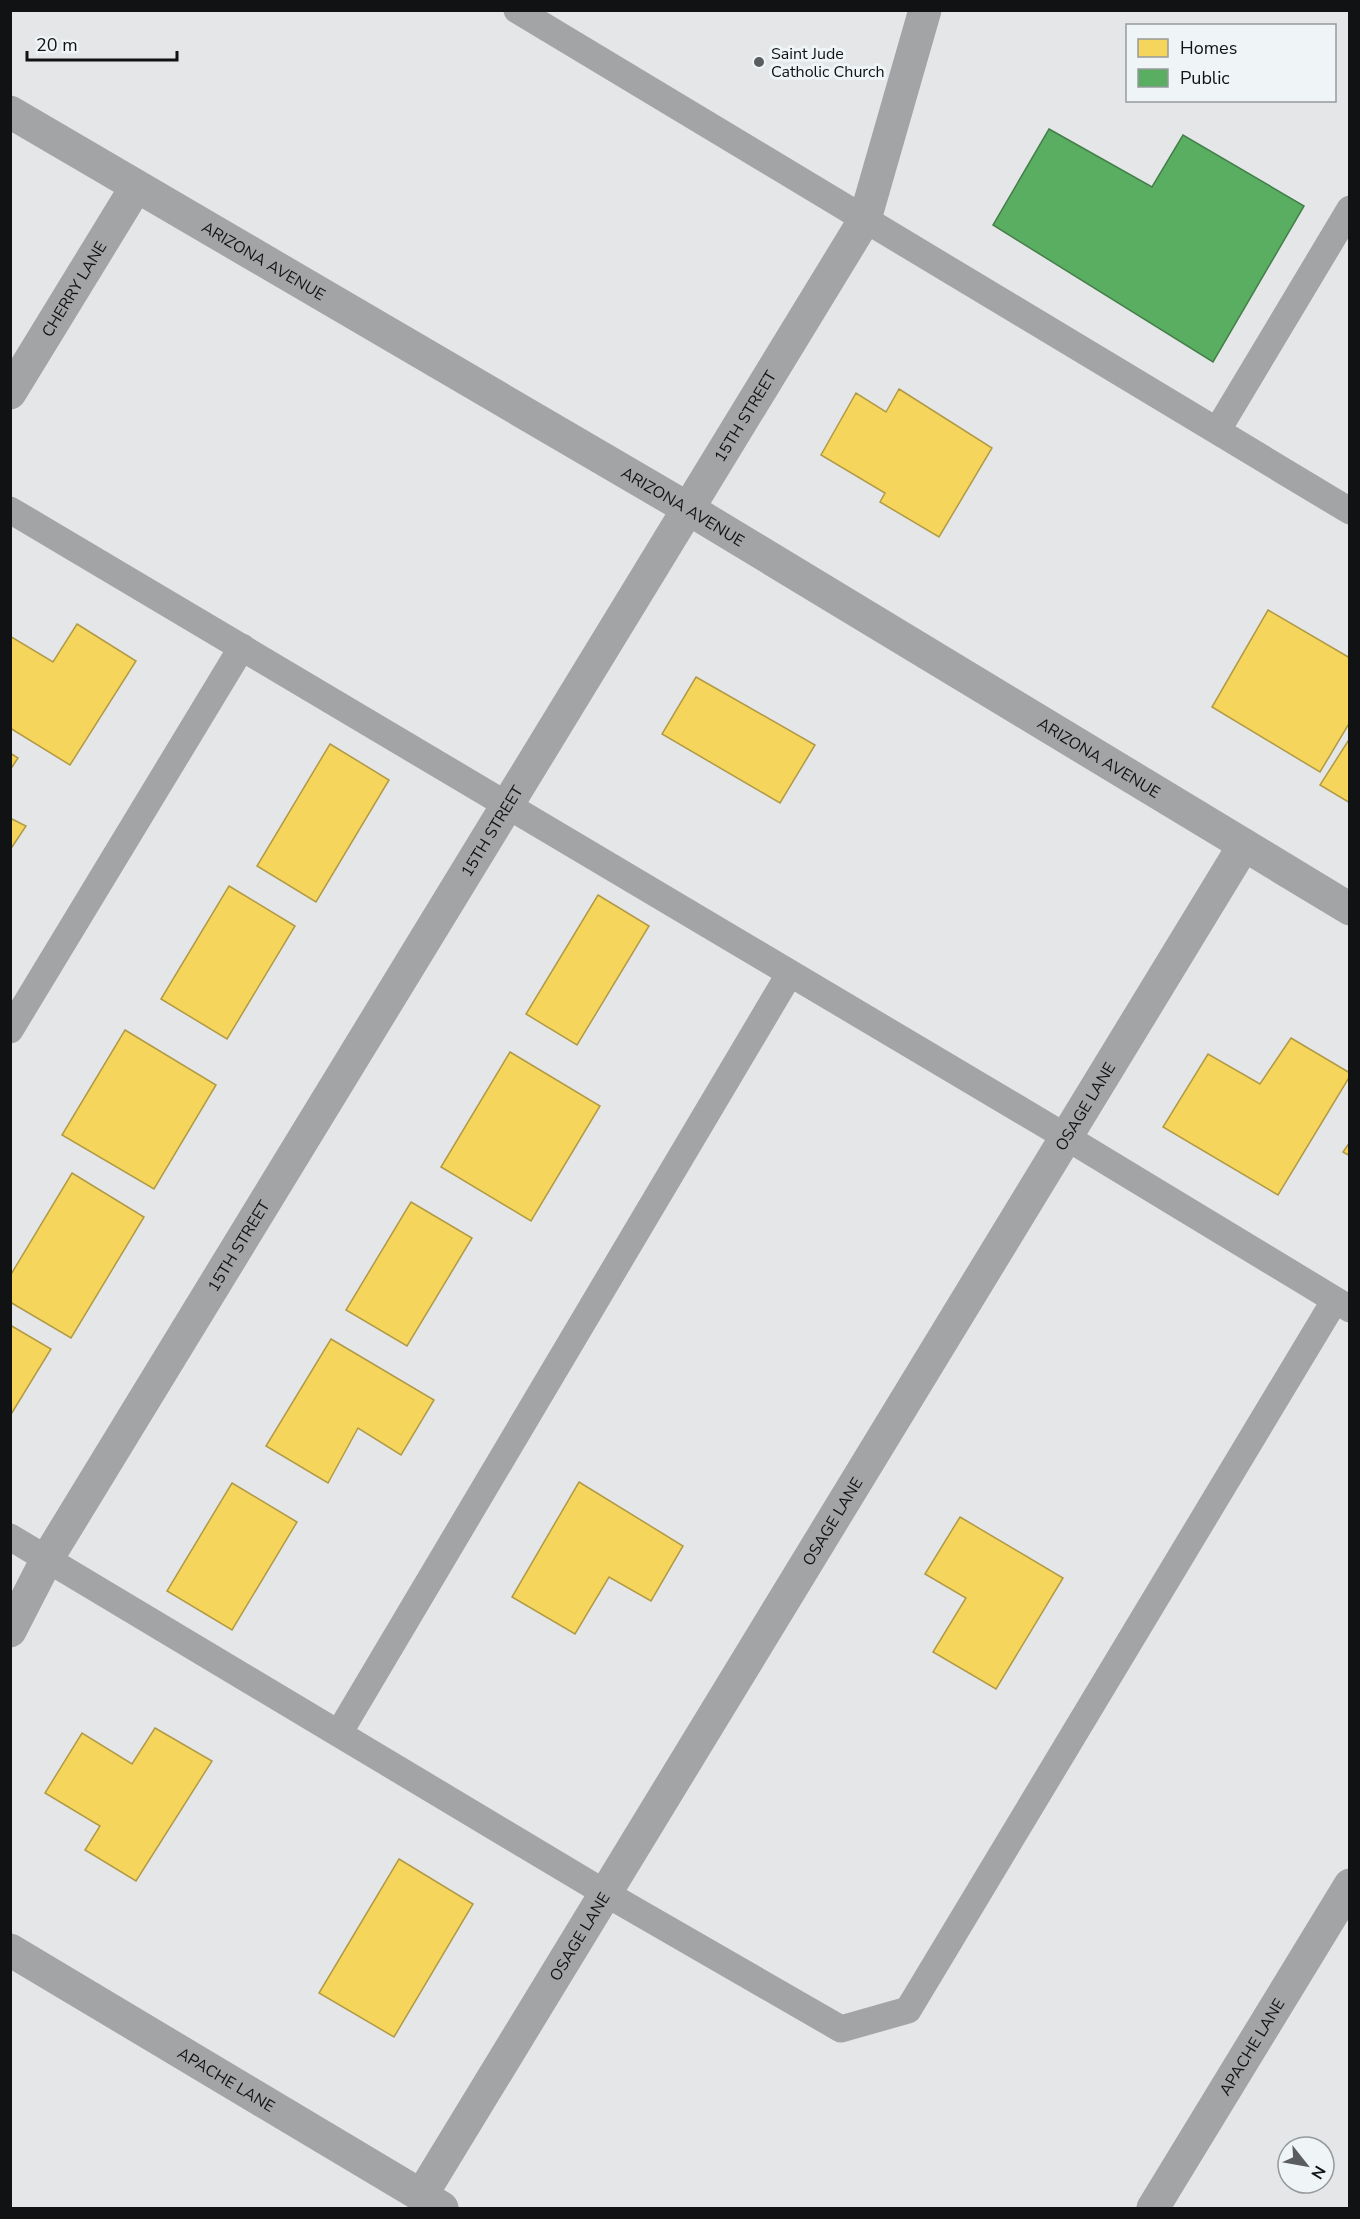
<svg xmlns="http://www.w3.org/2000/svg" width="1360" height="2219" viewBox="0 0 1360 2219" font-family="'Nunito Sans',sans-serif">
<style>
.homes{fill:#f6d55c;stroke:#b19a46;stroke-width:1.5}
.public{fill:#5aae61;stroke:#447f4a;stroke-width:1.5}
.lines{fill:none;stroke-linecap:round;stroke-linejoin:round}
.service{stroke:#a3a4a5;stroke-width:27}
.minor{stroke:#a3a4a5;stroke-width:33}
.poi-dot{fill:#5b5c5e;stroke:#eff4f7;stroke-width:2}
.labels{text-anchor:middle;stroke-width:6;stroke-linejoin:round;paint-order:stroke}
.poi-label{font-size:16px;fill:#111213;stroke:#eff4f7;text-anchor:start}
.street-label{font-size:16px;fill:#111213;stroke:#eff4f7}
</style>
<rect width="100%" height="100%" fill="#e4e6e8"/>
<path class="homes" d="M 899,389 L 992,448 L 939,537 L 880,502 L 885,493 L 821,455 L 856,393 L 886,412 Z
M 1268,610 L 1350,658 L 1350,722 L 1320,772 L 1212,707 Z
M 77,624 L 136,661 L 70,765 L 10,728 L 10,636 L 53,662 Z
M 696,677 L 815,745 L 780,803 L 662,734 Z
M 1350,738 L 1350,803 L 1320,785 Z
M 330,744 L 389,780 L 316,902 L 257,866 Z
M 10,753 L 18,758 L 10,770 Z
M 10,818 L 26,826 L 10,850 Z
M 229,886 L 295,926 L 227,1039 L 161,999 Z
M 598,895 L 649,926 L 577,1045 L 526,1014 Z
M 125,1030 L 216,1085 L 154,1189 L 62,1135 Z
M 1291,1038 L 1350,1073 L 1350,1076 L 1278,1195 L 1163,1127 L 1208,1054 L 1260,1084 Z
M 510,1052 L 600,1106 L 531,1221 L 441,1167 Z
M 1350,1142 L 1350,1156 L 1343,1152 Z
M 72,1173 L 144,1217 L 71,1338 L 10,1302 L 10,1276 Z
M 411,1202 L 472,1238 L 407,1346 L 346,1310 Z
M 10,1325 L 51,1349 L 10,1416 Z
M 331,1339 L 434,1400 L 401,1455 L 358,1428 L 328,1483 L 266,1446 Z
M 579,1482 L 683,1546 L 651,1601 L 609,1577 L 575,1634 L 512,1597 Z
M 232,1483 L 297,1522 L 232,1630 L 167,1591 Z
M 960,1517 L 1063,1578 L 996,1689 L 933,1652 L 966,1598 L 925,1574 Z
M 155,1728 L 212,1761 L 136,1881 L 85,1850 L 100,1826 L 45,1793 L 82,1733 L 132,1764 Z
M 399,1859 L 473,1904 L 394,2037 L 319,1993 Z"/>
<path class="public" d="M 1049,129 L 1152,187 L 1183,135 L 1304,206 L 1213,362 L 993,225 Z"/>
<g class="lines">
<path class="service" d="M 517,10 L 1350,511
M 1217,431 L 1350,209
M 10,510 L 1066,1137 L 1350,1309
M 10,1030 L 242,647
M 10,1537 L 605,1893 L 841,2029 L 908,2010 L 1335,1300
M 339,1733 L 790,973"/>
<g class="minor">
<path id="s1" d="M 10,112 L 687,508 L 1350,909"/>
<path id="s2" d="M 10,393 L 136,187"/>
<path id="s3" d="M 10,1631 L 47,1559 L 865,219 L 925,10"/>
<path id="s4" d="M 10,1950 L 442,2208"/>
<path id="s5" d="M 421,2196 L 1244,845"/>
<path id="s6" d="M 1153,2208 L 1350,1885"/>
</g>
</g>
<circle class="poi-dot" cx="759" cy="62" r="6"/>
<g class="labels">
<g class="poi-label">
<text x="771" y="59">Saint Jude<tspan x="771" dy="18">Catholic Church</tspan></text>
</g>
<g class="street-label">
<text dy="6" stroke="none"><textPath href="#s1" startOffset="294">ARIZONA AVENUE</textPath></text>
<text dy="6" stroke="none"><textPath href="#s2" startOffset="122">CHERRY LANE</textPath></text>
<text dy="6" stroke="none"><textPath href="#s3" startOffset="1420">15TH STREET</textPath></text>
<text dy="6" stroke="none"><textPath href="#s1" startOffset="780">ARIZONA AVENUE</textPath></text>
<text dy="6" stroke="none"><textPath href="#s1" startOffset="1266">ARIZONA AVENUE</textPath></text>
<text dy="6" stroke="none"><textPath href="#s3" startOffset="934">15TH STREET</textPath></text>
<text dy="6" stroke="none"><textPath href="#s5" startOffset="1276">OSAGE LANE</textPath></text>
<text dy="6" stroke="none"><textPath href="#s3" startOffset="448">15TH STREET</textPath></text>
<text dy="6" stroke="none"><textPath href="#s5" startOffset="790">OSAGE LANE</textPath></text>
<text dy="6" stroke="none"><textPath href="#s5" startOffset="304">OSAGE LANE</textPath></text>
<text dy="6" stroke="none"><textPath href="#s6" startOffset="189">APACHE LANE</textPath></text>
<text dy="6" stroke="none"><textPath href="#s4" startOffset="252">APACHE LANE</textPath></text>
</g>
</g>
<rect width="1360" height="2219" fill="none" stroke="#111213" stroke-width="24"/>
<rect x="1126" y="24" width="210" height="78" fill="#eff4f7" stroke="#969a9c" stroke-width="1.5"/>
<rect x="1138" y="39" width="30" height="18" fill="#f6d55c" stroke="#969a9c" stroke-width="1.5"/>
<text x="1180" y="54" font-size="18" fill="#111213">Homes</text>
<rect x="1138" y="69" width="30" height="18" fill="#5aae61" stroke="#969a9c" stroke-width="1.5"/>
<text x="1180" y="84" font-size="18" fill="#111213">Public</text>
<g transform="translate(1306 2165) rotate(121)"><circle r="28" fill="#eff4f7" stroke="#969a9c" stroke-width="1.5"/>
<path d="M0-4.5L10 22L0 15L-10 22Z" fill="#5b5c5e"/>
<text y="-9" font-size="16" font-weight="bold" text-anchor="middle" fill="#111213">N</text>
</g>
<path d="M27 51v9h150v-9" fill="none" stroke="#111213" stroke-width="3"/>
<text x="36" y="51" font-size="18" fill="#111213" stroke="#eff4f7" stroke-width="4.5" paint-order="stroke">20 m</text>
</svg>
